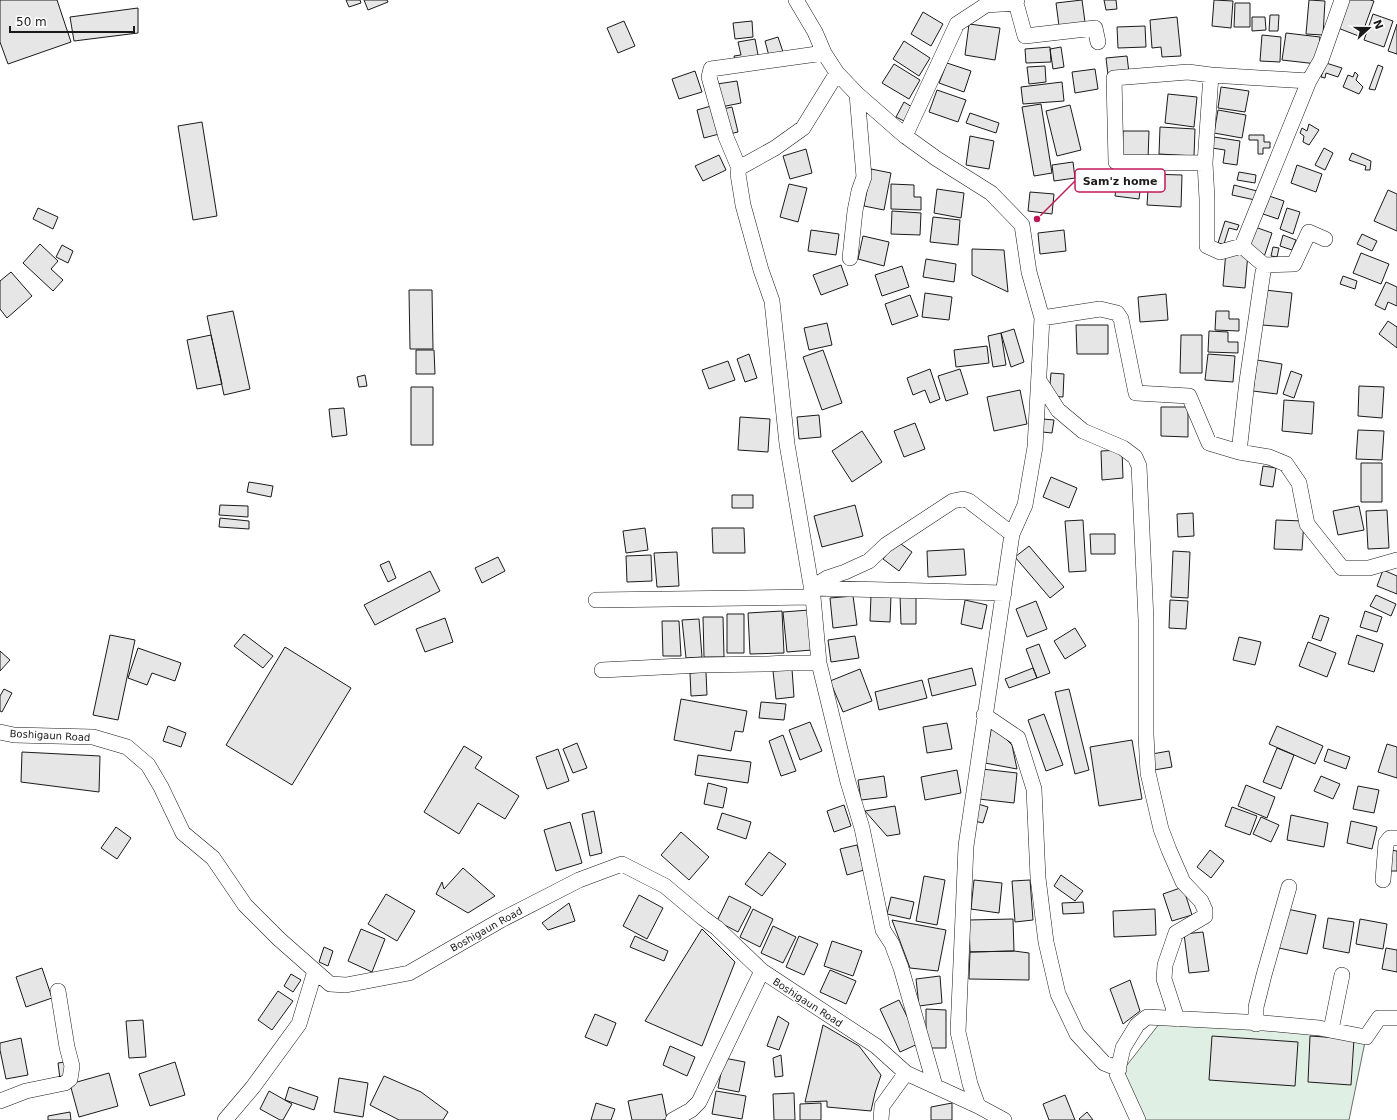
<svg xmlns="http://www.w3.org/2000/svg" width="1397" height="1120" viewBox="0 0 1397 1120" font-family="'DejaVu Sans',sans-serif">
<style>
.green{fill:#e0efe3;stroke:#6a6a6a}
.building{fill:#e6e6e6;stroke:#1a1a1a}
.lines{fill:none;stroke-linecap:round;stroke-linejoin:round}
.minor-casing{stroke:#1a1a1a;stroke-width:16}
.minor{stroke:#fff;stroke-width:15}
.labels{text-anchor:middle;stroke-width:3;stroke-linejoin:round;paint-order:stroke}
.street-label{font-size:10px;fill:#1a1a1a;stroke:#fff}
.leader{fill:none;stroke:#c2185b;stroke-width:1.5}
.callout-dot{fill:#c2185b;stroke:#fff;stroke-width:1.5}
.callout{fill:#fff;stroke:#c2185b;stroke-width:1.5}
.callout-label{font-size:11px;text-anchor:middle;font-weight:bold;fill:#1a1a1a}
</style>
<rect width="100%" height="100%" fill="#fff"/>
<path class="green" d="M 1163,1019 L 1366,1037 L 1349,1120 L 1138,1120 L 1120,1074 Z"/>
<path class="building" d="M 0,0 L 57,0 L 71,42 L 8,64 L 0,42 Z
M 346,0 L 360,0 L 361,3 L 349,7 Z
M 364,0 L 387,0 L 388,2 L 368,10 Z
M 1082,0 L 1085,22 L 1059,26 L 1056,3 Z
M 1104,0 L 1116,0 L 1117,9 L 1106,10 Z
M 1214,0 L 1233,1 L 1231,28 L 1212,26 Z
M 1309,0 L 1325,1 L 1323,35 L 1306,34 Z
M 1348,0 L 1370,0 L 1374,1 L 1361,37 L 1338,28 Z
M 1235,3 L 1250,3 L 1250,27 L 1234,27 Z
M 138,8 L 138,33 L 74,41 L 70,17 Z
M 923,12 L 943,24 L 931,46 L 911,34 Z
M 1373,14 L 1393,21 L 1384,47 L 1364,40 Z
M 1270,15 L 1279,15 L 1278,31 L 1269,31 Z
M 1177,17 L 1181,56 L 1162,57 L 1161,47 L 1152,48 L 1150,20 Z
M 1252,17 L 1265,17 L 1266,30 L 1252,31 Z
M 624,21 L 635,46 L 618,53 L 607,28 Z
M 752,21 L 753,37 L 735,39 L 733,23 Z
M 969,24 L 1000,28 L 995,60 L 965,55 Z
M 1397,24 L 1397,54 L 1388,51 Z
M 1145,26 L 1146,47 L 1118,48 L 1117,27 Z
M 1286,33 L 1320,37 L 1317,64 L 1282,60 Z
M 1262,35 L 1281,37 L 1280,62 L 1260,61 Z
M 778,37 L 783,52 L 769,56 L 765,41 Z
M 755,39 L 759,60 L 736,64 L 734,56 L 741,55 L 738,42 Z
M 904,41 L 930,58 L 919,76 L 893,59 Z
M 1050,47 L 1051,62 L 1026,63 L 1025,49 Z
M 1061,47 L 1064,67 L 1053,69 L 1050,49 Z
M 1127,56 L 1129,73 L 1108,75 L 1106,58 Z
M 947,63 L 971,71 L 964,92 L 939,83 Z
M 1326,63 L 1342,68 L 1338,77 L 1326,73 L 1325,78 L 1321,77 Z
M 894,64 L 920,80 L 909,99 L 882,83 Z
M 1378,65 L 1383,67 L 1375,90 L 1369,89 Z
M 1045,66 L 1046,82 L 1029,84 L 1027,67 Z
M 1095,69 L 1098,89 L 1075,93 L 1072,72 Z
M 695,71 L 702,92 L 679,99 L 672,79 Z
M 1355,72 L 1358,75 L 1356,80 L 1363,87 L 1359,94 L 1343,87 L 1348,75 L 1353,77 Z
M 737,81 L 741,103 L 721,107 L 717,84 Z
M 1062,82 L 1064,101 L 1023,104 L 1021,87 Z
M 1221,87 L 1249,91 L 1245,112 L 1218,108 Z
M 937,90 L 966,100 L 958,122 L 929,112 Z
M 1168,94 L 1197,97 L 1194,127 L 1165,123 Z
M 904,102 L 912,107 L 904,121 L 896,117 Z
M 1041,104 L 1052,173 L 1034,176 L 1022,107 Z
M 1070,105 L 1081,150 L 1057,156 L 1046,111 Z
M 711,106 L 719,134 L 704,138 L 697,110 Z
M 732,107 L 738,132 L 729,134 L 723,109 Z
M 1218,110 L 1246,115 L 1242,138 L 1214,133 Z
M 970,113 L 999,123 L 996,133 L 966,123 Z
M 202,122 L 217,216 L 193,220 L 178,126 Z
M 1309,124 L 1319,130 L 1309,145 L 1303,142 L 1304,136 L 1300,133 L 1302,128 L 1307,131 Z
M 1160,127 L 1195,129 L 1194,156 L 1159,154 Z
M 1123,131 L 1149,131 L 1148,159 L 1122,159 Z
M 1249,135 L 1264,135 L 1264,142 L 1270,142 L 1270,148 L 1263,148 L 1263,154 L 1258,154 L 1258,140 L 1249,140 Z
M 970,136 L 994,141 L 989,169 L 966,165 Z
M 1214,137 L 1240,141 L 1237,165 L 1223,163 L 1225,150 L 1212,148 Z
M 1324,148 L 1333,153 L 1325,170 L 1315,165 Z
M 806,149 L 812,173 L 790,179 L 783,156 Z
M 1352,153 L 1371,161 L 1370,170 L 1365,170 L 1366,166 L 1349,160 Z
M 719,155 L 726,170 L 703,181 L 695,166 Z
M 1073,162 L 1075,178 L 1054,181 L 1052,165 Z
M 1297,165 L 1322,174 L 1316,192 L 1291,183 Z
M 1119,166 L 1143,169 L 1139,199 L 1115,196 Z
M 871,169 L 891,173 L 884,210 L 864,206 Z
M 1239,172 L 1256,175 L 1255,183 L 1237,180 Z
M 1149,174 L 1182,175 L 1181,207 L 1147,205 Z
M 789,184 L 807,188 L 798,222 L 780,217 Z
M 891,184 L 914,185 L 914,197 L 921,197 L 921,210 L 891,209 Z
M 1234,185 L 1257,191 L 1255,200 L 1232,195 Z
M 937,189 L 964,193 L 961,218 L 934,213 Z
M 1388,190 L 1397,194 L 1397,231 L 1374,221 Z
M 1030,192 L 1054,194 L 1052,214 L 1028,211 Z
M 1269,196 L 1284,201 L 1278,219 L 1263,214 Z
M 38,208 L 58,217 L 53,229 L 33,219 Z
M 1287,208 L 1300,212 L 1293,234 L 1280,229 Z
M 892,211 L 921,213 L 920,235 L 891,234 Z
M 933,217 L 960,220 L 958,245 L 930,242 Z
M 1225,221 L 1239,225 L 1237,230 L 1229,228 L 1224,244 L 1218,243 Z
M 1255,227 L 1272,233 L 1264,257 L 1247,247 Z
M 811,230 L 839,234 L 836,255 L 808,251 Z
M 1064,230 L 1066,251 L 1040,254 L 1038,233 Z
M 1362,234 L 1377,241 L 1372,251 L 1357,244 Z
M 1283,235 L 1296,240 L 1292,250 L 1280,246 Z
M 863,236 L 889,242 L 884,266 L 858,259 Z
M 40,244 L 58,261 L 51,269 L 63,280 L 53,291 L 23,263 Z
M 62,245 L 73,251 L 68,263 L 56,257 Z
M 1273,247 L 1279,248 L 1277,257 L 1271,256 Z
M 972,249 L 1004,250 L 1008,292 L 972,275 Z
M 1226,251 L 1248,253 L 1245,288 L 1223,286 Z
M 1361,253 L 1389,264 L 1381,284 L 1353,273 Z
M 926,259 L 956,264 L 954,282 L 923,277 Z
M 841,265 L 848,285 L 821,295 L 813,275 Z
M 902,266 L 909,287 L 882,296 L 875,275 Z
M 11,272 L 32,296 L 7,318 L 0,309 L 0,281 Z
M 1343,276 L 1357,281 L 1355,289 L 1340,284 Z
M 1386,282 L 1397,287 L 1397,306 L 1388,302 L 1385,310 L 1375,305 Z
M 409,290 L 432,290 L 433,349 L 410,349 Z
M 1265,290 L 1292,293 L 1288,327 L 1262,325 Z
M 925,293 L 952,297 L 949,320 L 922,317 Z
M 1166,294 L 1168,320 L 1140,322 L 1138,297 Z
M 910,295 L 918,316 L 892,325 L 885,304 Z
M 233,311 L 250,389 L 224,395 L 207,316 Z
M 1216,311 L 1229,311 L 1229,319 L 1239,319 L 1239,331 L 1215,330 Z
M 1388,321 L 1397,327 L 1397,348 L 1379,334 Z
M 827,323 L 832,345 L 809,350 L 804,328 Z
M 1076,325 L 1108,325 L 1108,354 L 1077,354 Z
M 1014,329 L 1024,362 L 1011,367 L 1001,333 Z
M 1209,331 L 1228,332 L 1228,342 L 1238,342 L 1238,353 L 1208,352 Z
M 1001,333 L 1006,365 L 993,367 L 988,336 Z
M 211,335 L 222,384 L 197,389 L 187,340 Z
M 1181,335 L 1202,335 L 1202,373 L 1180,373 Z
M 987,346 L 989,363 L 956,367 L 954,350 Z
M 416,350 L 434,350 L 435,374 L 416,374 Z
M 823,350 L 842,403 L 822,410 L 803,357 Z
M 749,354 L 757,378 L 745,382 L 737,359 Z
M 1208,354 L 1235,356 L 1233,382 L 1205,380 Z
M 1257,360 L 1282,364 L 1277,394 L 1253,391 Z
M 728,361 L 735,380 L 709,389 L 702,370 Z
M 930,369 L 940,399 L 930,403 L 925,390 L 913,395 L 907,378 Z
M 960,369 L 968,394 L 946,401 L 938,376 Z
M 1291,371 L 1302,375 L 1294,398 L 1283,394 Z
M 1051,373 L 1064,374 L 1063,397 L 1049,396 Z
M 365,375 L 367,386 L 359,387 L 357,377 Z
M 1359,386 L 1384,387 L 1382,418 L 1358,416 Z
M 411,387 L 433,387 L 433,445 L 411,445 Z
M 1020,390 L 1027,424 L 994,431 L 987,397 Z
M 1284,400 L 1314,402 L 1312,434 L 1282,431 Z
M 1161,407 L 1188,407 L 1188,437 L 1161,436 Z
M 344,408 L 347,435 L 332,437 L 329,409 Z
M 819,415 L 821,437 L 799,439 L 797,417 Z
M 740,417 L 770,419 L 768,452 L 738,450 Z
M 1043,419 L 1054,420 L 1052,433 L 1042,432 Z
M 915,423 L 925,449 L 904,457 L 894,431 Z
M 1358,430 L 1384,431 L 1382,460 L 1356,459 Z
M 862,431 L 882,462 L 852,482 L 832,451 Z
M 1122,450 L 1123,478 L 1102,480 L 1101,451 Z
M 1361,463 L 1382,463 L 1382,502 L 1361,502 Z
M 1263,466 L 1276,468 L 1273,487 L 1260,485 Z
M 1051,477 L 1077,488 L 1069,508 L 1043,497 Z
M 249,482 L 273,486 L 271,497 L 247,492 Z
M 732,495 L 753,495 L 753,508 L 732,508 Z
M 220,505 L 248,506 L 248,517 L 219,515 Z
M 855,505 L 863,536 L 822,547 L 814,516 Z
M 1359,506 L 1364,530 L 1338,535 L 1333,511 Z
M 1387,510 L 1389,548 L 1368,549 L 1366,511 Z
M 1193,513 L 1194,536 L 1178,537 L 1177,514 Z
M 220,518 L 249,521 L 249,529 L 219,527 Z
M 1083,520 L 1086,571 L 1069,572 L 1065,521 Z
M 1276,520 L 1304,521 L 1302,550 L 1274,549 Z
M 645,528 L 648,550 L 626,553 L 623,531 Z
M 712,528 L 744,528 L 745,553 L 713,553 Z
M 1090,534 L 1115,534 L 1115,554 L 1091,554 Z
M 897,541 L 912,552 L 899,571 L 883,559 Z
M 1029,546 L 1064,587 L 1050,598 L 1015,557 Z
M 964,549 L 966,575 L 928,577 L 927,551 Z
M 1173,551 L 1190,552 L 1188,598 L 1171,597 Z
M 677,552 L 679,586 L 657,587 L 654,553 Z
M 651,555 L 652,581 L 627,582 L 626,556 Z
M 498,557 L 505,571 L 482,583 L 475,568 Z
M 389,561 L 396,578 L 388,582 L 380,565 Z
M 1383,570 L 1397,576 L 1397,594 L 1377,586 Z
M 430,571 L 440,591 L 375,625 L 364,605 Z
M 871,595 L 891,595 L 890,622 L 870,621 Z
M 900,595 L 916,595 L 916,624 L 901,624 Z
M 1376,595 L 1396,604 L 1391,616 L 1370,606 Z
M 853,596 L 857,625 L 833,628 L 830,598 Z
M 965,600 L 987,605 L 982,629 L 961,624 Z
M 1170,600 L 1188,601 L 1186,629 L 1169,628 Z
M 1036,601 L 1047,629 L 1027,637 L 1016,609 Z
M 809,610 L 812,650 L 787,652 L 783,612 Z
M 782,611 L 784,653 L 750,654 L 748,613 Z
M 1365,611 L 1382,617 L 1377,632 L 1360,627 Z
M 727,614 L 744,614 L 744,653 L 727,653 Z
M 1320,615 L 1329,618 L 1321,641 L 1312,638 Z
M 703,617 L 723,617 L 724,657 L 704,657 Z
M 445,618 L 453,642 L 425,652 L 416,629 Z
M 699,619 L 702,657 L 686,658 L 682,620 Z
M 662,621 L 679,621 L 681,656 L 663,656 Z
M 1075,628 L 1086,646 L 1065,659 L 1054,641 Z
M 244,634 L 273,656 L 263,668 L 234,646 Z
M 110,635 L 135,640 L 118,720 L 93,715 Z
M 1357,635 L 1383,644 L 1374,672 L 1348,664 Z
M 855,636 L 859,658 L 831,662 L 828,640 Z
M 1239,637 L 1261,642 L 1255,665 L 1233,660 Z
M 1308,642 L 1336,653 L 1327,677 L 1299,666 Z
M 1039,644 L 1050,673 L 1037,678 L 1026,649 Z
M 285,647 L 351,688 L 292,785 L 226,745 Z
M 138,648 L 181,663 L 175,681 L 152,673 L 147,685 L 128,678 Z
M 0,651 L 10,660 L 0,671 Z
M 972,668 L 976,685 L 932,696 L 928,679 Z
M 1033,668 L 1037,678 L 1009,688 L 1005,679 Z
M 792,669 L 794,697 L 776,699 L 773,671 Z
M 860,669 L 872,701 L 843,712 L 830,681 Z
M 706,672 L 707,695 L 691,696 L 690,673 Z
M 922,680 L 927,698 L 879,710 L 875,692 Z
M 4,689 L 12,693 L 2,712 L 0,711 L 0,696 Z
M 1069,689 L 1089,770 L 1075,774 L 1055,692 Z
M 681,699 L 747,711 L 743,732 L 735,731 L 731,751 L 674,740 Z
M 761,702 L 786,704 L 784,720 L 759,718 Z
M 1044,714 L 1063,765 L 1046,771 L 1028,720 Z
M 810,722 L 822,751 L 800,760 L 789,730 Z
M 947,723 L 952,749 L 927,753 L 923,727 Z
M 992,725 L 1012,745 L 1017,769 L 985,763 Z
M 168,726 L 186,733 L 181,747 L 163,741 Z
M 1277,726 L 1323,746 L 1315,764 L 1269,744 Z
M 783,735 L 796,771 L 781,776 L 769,741 Z
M 1132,740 L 1142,799 L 1099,806 L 1090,747 Z
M 577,743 L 587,768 L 573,773 L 563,749 Z
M 1387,744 L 1397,747 L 1397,778 L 1378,772 Z
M 464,746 L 482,757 L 475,768 L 519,796 L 505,819 L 478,803 L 459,834 L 424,812 Z
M 1277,748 L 1294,755 L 1281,789 L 1263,782 Z
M 558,749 L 569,781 L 547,789 L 536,757 Z
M 1328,749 L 1350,757 L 1346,769 L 1324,761 Z
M 1169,751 L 1172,767 L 1154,770 L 1152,754 Z
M 22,752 L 100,756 L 99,792 L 21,782 Z
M 698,755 L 751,762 L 748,783 L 695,775 Z
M 982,769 L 1017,773 L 1014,803 L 979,799 Z
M 957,770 L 961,793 L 925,800 L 921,777 Z
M 884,776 L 887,797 L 861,800 L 858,780 Z
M 1321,776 L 1340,784 L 1333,799 L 1314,791 Z
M 708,783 L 727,788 L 723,808 L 704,804 Z
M 1246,785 L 1275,797 L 1267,818 L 1238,806 Z
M 1358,786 L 1379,790 L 1374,813 L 1353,809 Z
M 978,804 L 988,807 L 983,823 L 974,821 Z
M 844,805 L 851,826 L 834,832 L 827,811 Z
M 895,806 L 900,834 L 887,836 L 865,811 Z
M 1232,807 L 1257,816 L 1250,835 L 1225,826 Z
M 594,811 L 602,853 L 590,856 L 582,814 Z
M 722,813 L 751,822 L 746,839 L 717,829 Z
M 1291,815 L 1328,823 L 1324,847 L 1287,840 Z
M 1261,817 L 1279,825 L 1271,842 L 1253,834 Z
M 1351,821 L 1377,827 L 1372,849 L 1347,843 Z
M 570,822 L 582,863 L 556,871 L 544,830 Z
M 116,827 L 131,838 L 117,859 L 101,848 Z
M 681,832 L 709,857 L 689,880 L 661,855 Z
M 857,845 L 864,870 L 847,875 L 840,849 Z
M 1210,850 L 1224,861 L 1211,878 L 1197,867 Z
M 1390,850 L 1397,851 L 1397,871 L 1389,871 Z
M 769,852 L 786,864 L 762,896 L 745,884 Z
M 463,868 L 495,896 L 468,913 L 436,894 L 442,882 L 444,889 Z
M 1061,875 L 1083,891 L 1075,901 L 1054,886 Z
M 924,876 L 945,880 L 937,925 L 916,921 Z
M 974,880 L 1002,883 L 999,913 L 971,909 Z
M 1030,880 L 1033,920 L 1015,922 L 1012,881 Z
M 1183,887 L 1192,915 L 1172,921 L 1163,894 Z
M 386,894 L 415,911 L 397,941 L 368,924 Z
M 639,895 L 663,908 L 647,939 L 623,926 Z
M 729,896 L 751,907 L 738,932 L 717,921 Z
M 891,897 L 914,902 L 910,919 L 887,914 Z
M 1083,902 L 1084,913 L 1063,914 L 1062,903 Z
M 569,903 L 575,921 L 548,930 L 542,923 Z
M 753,909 L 773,919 L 760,947 L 740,937 Z
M 1155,909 L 1156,935 L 1114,937 L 1113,911 Z
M 1287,909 L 1316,915 L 1307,954 L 1279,948 Z
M 1328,918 L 1354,922 L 1349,953 L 1323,948 Z
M 1013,919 L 1014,951 L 970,952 L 969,920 Z
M 1360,919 L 1387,924 L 1383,949 L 1356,944 Z
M 892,920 L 946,930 L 938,971 L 910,968 Z
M 773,926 L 796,937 L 783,963 L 761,953 Z
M 361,929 L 385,939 L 372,972 L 348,961 Z
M 702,929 L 735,962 L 702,1046 L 645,1021 Z
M 1203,932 L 1209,971 L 1189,973 L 1184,934 Z
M 635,936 L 668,951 L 664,961 L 630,947 Z
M 799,936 L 818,944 L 804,975 L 786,967 Z
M 832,941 L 862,951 L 853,976 L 824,966 Z
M 324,947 L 333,951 L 328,966 L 319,962 Z
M 1386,948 L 1397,950 L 1397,972 L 1382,969 Z
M 1014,951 L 1029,953 L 1029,980 L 969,979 L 970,952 Z
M 42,968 L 52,998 L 26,1007 L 16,977 Z
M 830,970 L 856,981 L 846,1004 L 820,992 Z
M 291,974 L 301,980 L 293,992 L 284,986 Z
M 940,976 L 942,1003 L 919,1006 L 916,979 Z
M 1130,980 L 1140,1011 L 1123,1024 L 1110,989 Z
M 278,991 L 293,1001 L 272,1030 L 258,1020 Z
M 899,1000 L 920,1043 L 900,1052 L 880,1009 Z
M 926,1009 L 946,1010 L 946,1048 L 926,1048 Z
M 595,1014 L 616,1023 L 607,1046 L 585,1037 Z
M 778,1016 L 789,1023 L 779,1050 L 767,1046 Z
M 143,1020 L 146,1057 L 129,1058 L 126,1021 Z
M 823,1025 L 859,1046 L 881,1075 L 875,1093 L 871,1111 L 827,1107 L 827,1101 L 805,1102 Z
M 1212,1036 L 1298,1042 L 1295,1086 L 1209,1080 Z
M 1310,1036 L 1354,1039 L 1351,1085 L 1308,1082 Z
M 21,1038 L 28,1075 L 6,1079 L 0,1050 L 0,1043 Z
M 670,1046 L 695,1057 L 687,1076 L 663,1065 Z
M 781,1055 L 783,1076 L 775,1077 L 773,1058 Z
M 724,1058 L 745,1062 L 739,1092 L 718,1088 Z
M 65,1062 L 68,1077 L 60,1079 L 58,1063 Z
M 175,1062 L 185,1095 L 150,1106 L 139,1074 Z
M 109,1073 L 118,1106 L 79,1117 L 70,1084 Z
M 384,1076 L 421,1092 L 448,1112 L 443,1120 L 399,1120 L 370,1105 Z
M 339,1078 L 368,1083 L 363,1117 L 334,1112 Z
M 289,1087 L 318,1097 L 314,1110 L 285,1100 Z
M 269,1091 L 292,1104 L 283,1120 L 280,1120 L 260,1109 Z
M 716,1091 L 746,1096 L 742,1119 L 712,1114 Z
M 794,1093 L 795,1120 L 774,1120 L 773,1094 Z
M 662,1094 L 667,1119 L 662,1120 L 632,1120 L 628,1101 Z
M 1065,1095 L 1075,1120 L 1049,1120 L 1043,1104 Z
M 596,1103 L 615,1109 L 611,1120 L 591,1120 Z
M 821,1103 L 821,1120 L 800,1120 L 800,1104 Z
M 952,1103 L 952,1120 L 931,1120 L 931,1107 Z
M 70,1112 L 71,1120 L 48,1120 L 48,1116 Z
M 1087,1112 L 1093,1120 L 1080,1120 L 1079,1119 Z"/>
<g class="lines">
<g class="minor-casing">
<path id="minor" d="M 796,0 L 815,32 L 824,53 L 837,73 L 857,94 L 905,136
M 1017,0 L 1016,3 L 1025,36 L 1095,28 L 1098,42
M 824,53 L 711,69 L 709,77 L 726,137 L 739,168 L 775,148 L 803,128 L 837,73
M 1211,75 L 1205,163 L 1207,199 L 1207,246 L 1220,252 L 1242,246
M 1205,163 L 1116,162 L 1114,78 L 1188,72 L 1211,75 L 1309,81
M 739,168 L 738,174 L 743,205 L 761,270 L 772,301 L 787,444 L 813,597 L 819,663 L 848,782 L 862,828 L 883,930 L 892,944 L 901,968 L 935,1086
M 1325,239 L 1309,232 L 1294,264 L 1264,265 L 1242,246 L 1309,81 L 1321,60 L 1342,0
M 850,258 L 855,211 L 859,191 L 864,177 L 857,94
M 1042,318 L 1100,309 L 1117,313 L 1121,319 L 1136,393 L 1189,396 L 1209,443 L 1239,452 L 1269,457 L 1286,464 L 1299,483 L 1307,524 L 1342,568 L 1369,568 L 1397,560
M 1040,382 L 1058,410 L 1083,431 L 1123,448 L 1135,457 L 1139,466 L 1146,620 L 1146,735 L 1148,773 L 1161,829 L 1169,850 L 1183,882 L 1201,901 L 1205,910 L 1205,916 L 1176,933 L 1165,965 L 1164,979 L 1177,1019
M 1239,452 L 1247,381 L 1264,265
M 811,588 L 827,578 L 845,572 L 869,561 L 886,545 L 953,501 L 963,499 L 969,501 L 1012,534
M 811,588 L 1004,593
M 596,600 L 813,597
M 602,670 L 701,665 L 768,664 L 786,663 L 819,663
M 984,715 L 1018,738 L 1034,789 L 1038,878 L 1046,942 L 1058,994 L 1077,1034 L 1104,1063 L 1119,1069
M 0,732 L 14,735 L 93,737 L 127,747 L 148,765 L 161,787 L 183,833 L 213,858 L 245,905 L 279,939 L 330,984 L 346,985 L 409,973 L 501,920 L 579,880 L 622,864 L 665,886 L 703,918 L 717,928 L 762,971 L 876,1046 L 906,1073 L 978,1106 L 1004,1120
M 1383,880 L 1386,843 L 1390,838 L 1397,838
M 1256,1024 L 1256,1007 L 1264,975 L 1289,887
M 1331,1030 L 1342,975
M 0,1101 L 26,1091 L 65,1083 L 70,1079 L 72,1066 L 67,1047 L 58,991
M 978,1106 L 970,1084 L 958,1032 L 966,846 L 1012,534 L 1025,505 L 1035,447 L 1042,318 L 1029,272 L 1022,225 L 991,193 L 937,159 L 905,136 L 957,24 L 986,5 L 1016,3
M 225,1120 L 253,1087 L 299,1024 L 315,971
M 673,1120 L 691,1110 L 699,1102 L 762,971
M 881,1120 L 882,1106 L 906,1073
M 1138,1120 L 1117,1074 L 1123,1048 L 1137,1025 L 1147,1017 L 1264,1023 L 1319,1028 L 1366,1037 L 1379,1018 L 1397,1018"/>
</g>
<use href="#minor" class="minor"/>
</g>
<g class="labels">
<g class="street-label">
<text transform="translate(50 735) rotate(3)" y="4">Boshigaun Road</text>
<text transform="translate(486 929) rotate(-29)" y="4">Boshigaun Road</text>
<text transform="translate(808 1002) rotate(33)" y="4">Boshigaun Road</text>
</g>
</g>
<path class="leader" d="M1037 219L1075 181"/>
<circle class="callout-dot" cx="1037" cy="219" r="4"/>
<rect class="callout" x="1075" y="169" width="90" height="23" rx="4"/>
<g class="callout-label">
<text x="1120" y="185">Sam'z home</text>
</g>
<g transform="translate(1369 28) rotate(69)" stroke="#ffffff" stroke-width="3" paint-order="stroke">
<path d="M0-3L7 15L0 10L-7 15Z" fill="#1a1a1a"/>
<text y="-6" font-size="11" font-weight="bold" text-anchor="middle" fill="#1a1a1a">N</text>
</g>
<path d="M10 26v6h124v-6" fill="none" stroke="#1a1a1a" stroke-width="2"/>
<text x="16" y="26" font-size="12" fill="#1a1a1a" stroke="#ffffff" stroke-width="3" paint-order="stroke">50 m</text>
</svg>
